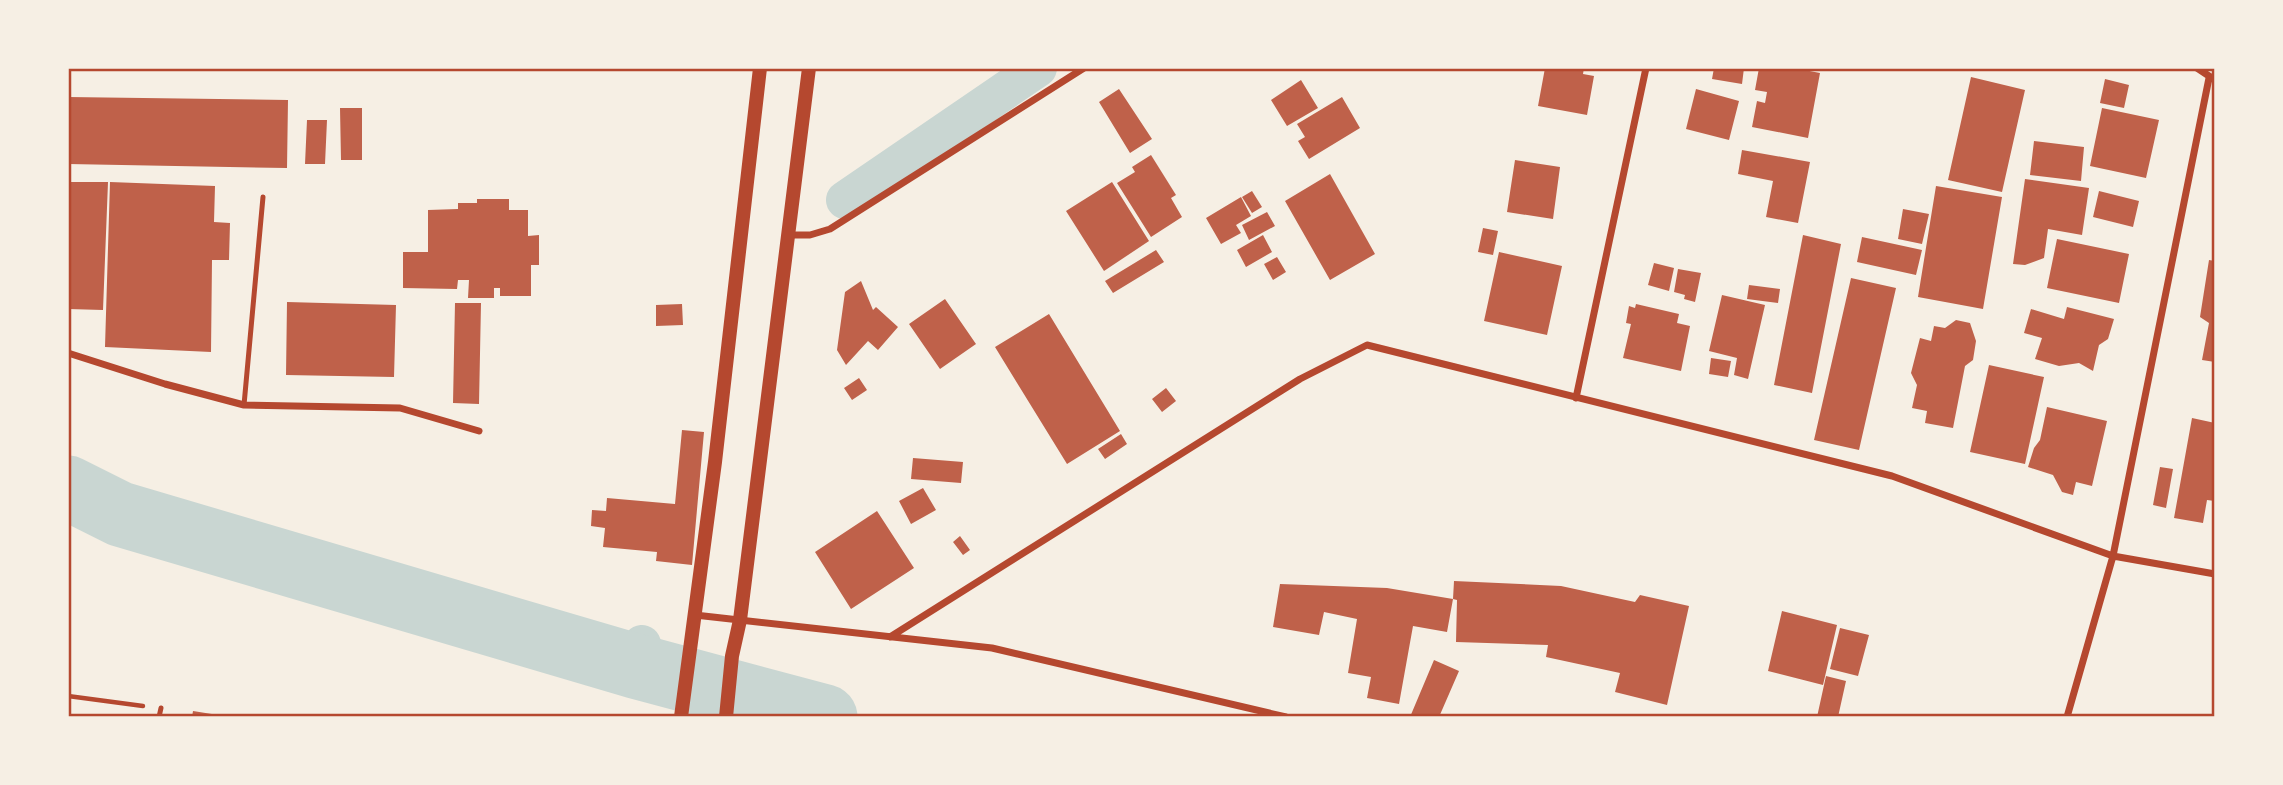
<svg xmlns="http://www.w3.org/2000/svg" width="2283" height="785" viewBox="0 0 2283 785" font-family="Rubik,sans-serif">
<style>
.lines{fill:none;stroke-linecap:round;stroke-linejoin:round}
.canal{stroke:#c9d6d2;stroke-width:38}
.river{stroke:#c9d6d2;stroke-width:65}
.building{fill:#bf614a}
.path{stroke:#b5482f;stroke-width:4.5}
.service{stroke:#b5482f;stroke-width:5}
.minor{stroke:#b5482f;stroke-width:7}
.secondary{stroke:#b5482f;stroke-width:14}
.neatline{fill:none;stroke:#b5482f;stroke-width:2.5}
</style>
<rect width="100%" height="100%" fill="#f6efe4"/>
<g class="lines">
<path class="canal" d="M 845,200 L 1038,68
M 635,666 L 642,644"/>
<path class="river" d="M 68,488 L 120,514 L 635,666 L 825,717"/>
</g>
<path class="building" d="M 1545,68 L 1584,68 L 1583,74 L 1594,76 L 1587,115 L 1538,106 Z
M 1714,68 L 1744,68 L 1742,84 L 1712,79 Z
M 1759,68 L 1794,68 L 1820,73 L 1808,138 L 1752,127 L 1757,101 L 1765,103 L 1767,92 L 1755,90 Z
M 1971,77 L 2025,90 L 2002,192 L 1948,180 Z
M 2105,79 L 2129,85 L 2124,108 L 2100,103 Z
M 1301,80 L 1318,108 L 1287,126 L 1271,100 Z
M 1119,89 L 1152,139 L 1130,153 L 1099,102 Z
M 1696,89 L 1739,101 L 1729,140 L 1686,129 Z
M 68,97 L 288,100 L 287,168 L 68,164 Z
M 1342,97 L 1360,128 L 1309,159 L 1298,141 L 1305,137 L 1297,124 Z
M 340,108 L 362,108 L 362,160 L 341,160 Z
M 2102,108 L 2159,120 L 2146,178 L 2090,166 Z
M 307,120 L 327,120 L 325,164 L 305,164 Z
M 2034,141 L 2084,147 L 2081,181 L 2030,175 Z
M 1742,150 L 1810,162 L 1798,223 L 1766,217 L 1773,181 L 1738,174 Z
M 1151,155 L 1176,195 L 1171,198 L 1182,217 L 1151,237 L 1117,183 L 1135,172 L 1132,167 Z
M 1515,160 L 1560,167 L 1553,219 L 1507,212 Z
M 1330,174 L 1375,254 L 1330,280 L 1285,201 Z
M 2025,179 L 2089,188 L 2082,235 L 2048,229 L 2044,258 L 2025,265 L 2013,264 Z
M 68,182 L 108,182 L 103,310 L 68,309 Z
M 110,182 L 215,186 L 214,222 L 230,223 L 229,260 L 212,260 L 211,352 L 105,347 Z
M 1112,182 L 1149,241 L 1104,271 L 1066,211 Z
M 1936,186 L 2002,197 L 1983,309 L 1918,297 Z
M 1252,191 L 1262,207 L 1252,213 L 1242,197 Z
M 2099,191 L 2139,201 L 2133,227 L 2093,217 Z
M 1241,197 L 1251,216 L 1236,225 L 1241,233 L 1221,244 L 1206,218 Z
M 477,199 L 509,199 L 509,210 L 528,210 L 528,236 L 539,235 L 539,265 L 531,265 L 531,296 L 500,296 L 500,288 L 494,288 L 494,298 L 468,298 L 469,280 L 458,280 L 457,289 L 403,288 L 403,252 L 428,252 L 428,210 L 458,209 L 458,203 L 477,203 Z
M 1903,209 L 1929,214 L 1922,244 L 1898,239 Z
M 1267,212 L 1275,226 L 1249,240 L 1242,225 Z
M 1483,228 L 1498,231 L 1493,255 L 1478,252 Z
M 1263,235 L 1272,252 L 1246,267 L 1237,250 Z
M 1803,235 L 1841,244 L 1812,393 L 1774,385 Z
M 1862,237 L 1922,250 L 1916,275 L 1857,262 Z
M 2057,239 L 2129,254 L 2119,303 L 2047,288 Z
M 1156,250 L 1164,262 L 1113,293 L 1105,281 Z
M 1499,252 L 1562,266 L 1547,335 L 1484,321 Z
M 1277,257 L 1286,272 L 1273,280 L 1264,264 Z
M 2209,260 L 2215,261 L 2215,362 L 2202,360 L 2209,323 L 2200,317 Z
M 1654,263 L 1674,268 L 1669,291 L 1648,285 Z
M 1678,269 L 1701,273 L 1695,302 L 1684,299 L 1685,295 L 1674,292 Z
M 1851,278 L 1896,288 L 1859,450 L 1814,440 Z
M 861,281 L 873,310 L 876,307 L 898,327 L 878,350 L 868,341 L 846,365 L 837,350 L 845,292 Z
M 1749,285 L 1780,289 L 1778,303 L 1747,299 Z
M 1722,295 L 1765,305 L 1748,379 L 1734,375 L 1737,358 L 1709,351 Z
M 945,299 L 976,344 L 940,369 L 909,324 Z
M 287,302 L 396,305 L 394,377 L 286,375 Z
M 455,303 L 481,303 L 479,404 L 453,403 Z
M 682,304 L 683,325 L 656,326 L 656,305 Z
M 1636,304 L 1679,314 L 1677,323 L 1690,326 L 1681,371 L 1623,358 L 1631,324 L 1626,323 L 1629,306 L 1635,308 Z
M 2067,307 L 2114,319 L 2108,339 L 2099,345 L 2093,371 L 2079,363 L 2059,366 L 2035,359 L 2042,338 L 2024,333 L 2031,309 L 2064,319 Z
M 1049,314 L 1120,431 L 1067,464 L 995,347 Z
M 1956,320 L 1970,323 L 1976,341 L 1973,360 L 1965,366 L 1953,428 L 1925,423 L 1927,411 L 1912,408 L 1917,385 L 1911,373 L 1920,338 L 1931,341 L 1934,326 L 1945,328 Z
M 1711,358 L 1731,361 L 1728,377 L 1709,374 Z
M 1989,365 L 2044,377 L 2025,464 L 1970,452 Z
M 859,378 L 867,390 L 852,400 L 844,388 Z
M 1166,388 L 1176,401 L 1162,412 L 1152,399 Z
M 2047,407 L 2107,421 L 2092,486 L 2076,482 L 2073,495 L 2062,492 L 2053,475 L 2028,467 L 2034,448 L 2040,440 Z
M 2192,418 L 2215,423 L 2215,501 L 2207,500 L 2203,523 L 2174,518 Z
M 682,430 L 704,432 L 692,565 L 656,561 L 657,552 L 603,547 L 605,528 L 591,526 L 592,510 L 606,511 L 607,498 L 675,504 Z
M 1121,434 L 1127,444 L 1105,459 L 1098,449 Z
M 913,458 L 963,462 L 961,483 L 911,479 Z
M 2160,467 L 2173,469 L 2166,508 L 2153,505 Z
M 923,488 L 936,510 L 911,524 L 899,501 Z
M 877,511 L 914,568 L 851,609 L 815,552 Z
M 960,536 L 970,550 L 963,555 L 953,542 Z
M 1454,581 L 1561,586 L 1635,602 L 1640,595 L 1689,606 L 1667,705 L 1615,692 L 1620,673 L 1546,657 L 1548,645 L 1456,642 L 1457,600 L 1453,599 Z
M 1280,584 L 1387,588 L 1453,599 L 1447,632 L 1413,626 L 1399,704 L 1367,698 L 1371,677 L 1348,673 L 1357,619 L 1324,612 L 1319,635 L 1273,627 Z
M 1782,611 L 1837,625 L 1823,685 L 1768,671 Z
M 1840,628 L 1869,635 L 1858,676 L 1830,669 Z
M 1434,660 L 1459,671 L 1439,717 L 1410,717 Z
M 1826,676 L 1846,681 L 1838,717 L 1817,717 Z
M 193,711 L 218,715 L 218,717 L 192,717 Z"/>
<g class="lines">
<path class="path" d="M 68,696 L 143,706"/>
<path class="service" d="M 244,405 L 263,197
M 159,717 L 161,708"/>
<path class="minor" d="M 2197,68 L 2215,80
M 788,235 L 810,235 L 830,229 L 1084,68
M 68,353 L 165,384 L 244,405 L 400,408 L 479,431
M 1576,398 L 1646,68
M 695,615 L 992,648 L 1286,717
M 890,637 L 1300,379 L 1367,345 L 1892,476 L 2113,556 L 2215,574
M 2067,717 L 2113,556 L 2209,78"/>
<path class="secondary" d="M 681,717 L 715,462 L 760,68
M 726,717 L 732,656 L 740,620 L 809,68"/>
</g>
<rect width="2283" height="785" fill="none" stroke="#f6efe4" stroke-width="140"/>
<rect x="70" y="70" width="2143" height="645" class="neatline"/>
</svg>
